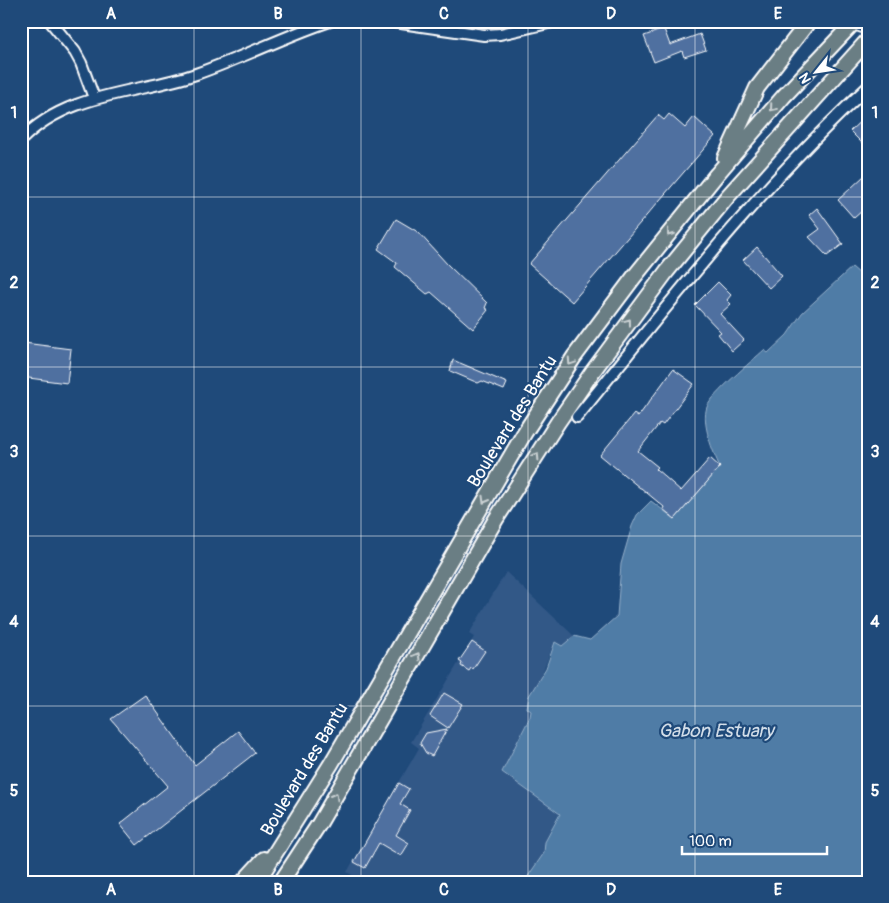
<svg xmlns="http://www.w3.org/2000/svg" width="889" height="903" viewBox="0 0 889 903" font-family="Pangolin,sans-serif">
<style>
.built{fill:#325887}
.water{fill:#4f7ba6;stroke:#95b0ca}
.building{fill:#506fa0;stroke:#fff}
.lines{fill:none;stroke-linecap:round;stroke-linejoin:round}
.minor-casing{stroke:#fff;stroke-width:14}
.highway-casing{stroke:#fff;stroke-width:18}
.minor{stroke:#1f4a7a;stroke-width:10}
.highway{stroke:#6b7e84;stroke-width:14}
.oneway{stroke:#cbd2d4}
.grid{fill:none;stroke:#fff;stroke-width:1;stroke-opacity:0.55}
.labels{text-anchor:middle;stroke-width:4.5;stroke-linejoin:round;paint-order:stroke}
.street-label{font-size:18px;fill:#fff;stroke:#1f4a7a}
.water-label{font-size:19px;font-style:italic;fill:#d3dee9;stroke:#1f4a7a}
.neatline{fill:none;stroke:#fff;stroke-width:2}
.grid-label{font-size:16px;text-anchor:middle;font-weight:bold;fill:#fff}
</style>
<rect width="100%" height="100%" fill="#1f4a7a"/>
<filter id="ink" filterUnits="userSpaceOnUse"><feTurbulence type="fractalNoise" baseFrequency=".02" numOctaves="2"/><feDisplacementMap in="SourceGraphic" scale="10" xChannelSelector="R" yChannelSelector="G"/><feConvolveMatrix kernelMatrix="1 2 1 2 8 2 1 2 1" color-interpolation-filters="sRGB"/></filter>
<g filter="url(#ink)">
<path class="built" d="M 506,572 L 574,636 L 562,646 L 554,643 L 539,681 L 530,717 L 503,772 L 559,814 L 545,842 L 544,853 L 524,882 L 363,882 L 347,872 L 419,748 L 411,742 L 474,637 L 469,634 Z"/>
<path class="water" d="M 852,267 L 860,274 L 868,269 L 868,882 L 524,882 L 544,853 L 545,842 L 560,814 L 502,772 L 530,717 L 531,711 L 527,708 L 529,696 L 546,668 L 555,642 L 562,646 L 574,636 L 590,640 L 617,616 L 621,564 L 632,526 L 637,515 L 651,501 L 675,519 L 720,467 C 713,452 701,423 707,407 C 712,394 752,361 764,350 L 768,353 L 787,335 L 802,313 Z"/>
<path class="building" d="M 664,29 L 670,45 L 700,34 L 706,50 L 684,57 L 682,51 L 654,62 L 644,36 Z
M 669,114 L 685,128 L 694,117 L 715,136 L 572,302 L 529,264 L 658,115 L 664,120 Z
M 868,114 L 868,149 L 850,131 Z
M 864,176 L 868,180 L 868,216 L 863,210 L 854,218 L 838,200 Z
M 817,208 L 843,244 L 827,256 L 809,237 L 820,229 L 809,215 Z
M 396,219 L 418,232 L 448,265 L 487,303 L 485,308 L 488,310 L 473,329 L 431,292 L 427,294 L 395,267 L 397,263 L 378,249 Z
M 757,247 L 782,276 L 769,288 L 743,260 Z
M 718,282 L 731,295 L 727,300 L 731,304 L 720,314 L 744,340 L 732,351 L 718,334 L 721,332 L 695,305 Z
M 24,343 L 71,349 L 67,383 L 21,377 Z
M 453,360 L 507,383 L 504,390 L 482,381 L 478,383 L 450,371 Z
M 673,369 L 694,384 L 663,425 L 660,423 L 638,451 L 658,467 L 656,469 L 681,491 L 710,458 L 720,467 L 675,519 L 663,509 L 664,507 L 641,488 L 640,488 L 600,455 L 634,414 L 638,417 Z
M 472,642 L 485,651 L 473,669 L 471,668 L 469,671 L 461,666 L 462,663 L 459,661 Z
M 444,693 L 463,704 L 448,728 L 430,716 Z
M 145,695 L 195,765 L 238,731 L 255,753 L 137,845 L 120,824 L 168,786 L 111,719 Z
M 447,729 L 432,756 L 426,753 L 420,743 L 426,733 Z
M 399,783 L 409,789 L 400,804 L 410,810 L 396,835 L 409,843 L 401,856 L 379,843 L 365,868 L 354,862 Z"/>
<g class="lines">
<g class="minor-casing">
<path id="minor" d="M 50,21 L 75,52 L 81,63 L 94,98
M 387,21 L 484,35 L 500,34 L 557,21
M 845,21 L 868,29
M 21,140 C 67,92 137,94 196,74 C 242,58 285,36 330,21
M 577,417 C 670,303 760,186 868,87"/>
</g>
<g class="highway-casing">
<path id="highway" d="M 725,158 L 757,88 L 809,21
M 243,882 L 264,859
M 257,882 L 331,764 L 525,432 L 574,357 L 634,277 L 717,174 L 784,96 L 855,21
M 281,882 L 319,824 L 496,519 L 558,422 L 593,371 L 667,271 L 728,196 L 868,40"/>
</g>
<use href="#minor" class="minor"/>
<use href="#highway" class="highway"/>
</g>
<defs><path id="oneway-chevron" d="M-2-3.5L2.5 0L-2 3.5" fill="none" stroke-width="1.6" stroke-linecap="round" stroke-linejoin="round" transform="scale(1.25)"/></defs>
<g class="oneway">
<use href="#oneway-chevron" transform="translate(773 108) rotate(130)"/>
<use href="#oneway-chevron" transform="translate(670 233) rotate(129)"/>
<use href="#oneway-chevron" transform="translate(628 322) rotate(-53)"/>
<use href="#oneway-chevron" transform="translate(571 362) rotate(124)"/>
<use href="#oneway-chevron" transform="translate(536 456) rotate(-58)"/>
<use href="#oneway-chevron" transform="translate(485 500) rotate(120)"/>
<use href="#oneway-chevron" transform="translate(417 656) rotate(-60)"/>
<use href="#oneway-chevron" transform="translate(335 796) rotate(-60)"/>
</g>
</g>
<path class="grid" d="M 194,21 L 194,882M 361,21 L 361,882M 528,21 L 528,882M 695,21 L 695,882M 21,197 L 868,197M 21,367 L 868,367M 21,536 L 868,536M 21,706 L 868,706"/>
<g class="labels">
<g class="street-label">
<text transform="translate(512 421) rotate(-58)" y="6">Boulevard des Bantu</text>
<text transform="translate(304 769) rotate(-59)" y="6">Boulevard des Bantu</text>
</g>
<g class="water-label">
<text x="716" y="737">Gabon Estuary</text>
</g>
</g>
<rect width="889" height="903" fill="none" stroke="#1f4a7a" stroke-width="55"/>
<g transform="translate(816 72) rotate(240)" stroke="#1f4a7a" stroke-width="4" paint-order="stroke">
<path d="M0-4L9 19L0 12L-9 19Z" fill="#ffffff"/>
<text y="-8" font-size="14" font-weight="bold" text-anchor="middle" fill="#ffffff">N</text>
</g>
<path d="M682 846v8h145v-8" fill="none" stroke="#ffffff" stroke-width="2.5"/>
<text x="689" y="846" font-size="15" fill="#ffffff" stroke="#1f4a7a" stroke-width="4" paint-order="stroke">100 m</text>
<rect x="28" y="28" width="834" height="848" class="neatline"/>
<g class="grid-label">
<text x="111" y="19">A</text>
<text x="278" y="19">B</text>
<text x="444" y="19">C</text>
<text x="611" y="19">D</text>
<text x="778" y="19">E</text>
<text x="14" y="118">1</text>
<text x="875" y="118">1</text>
<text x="14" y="288">2</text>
<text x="875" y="288">2</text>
<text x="14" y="457">3</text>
<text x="875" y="457">3</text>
<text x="14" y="627">4</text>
<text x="875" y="627">4</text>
<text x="14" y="796">5</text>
<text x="875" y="796">5</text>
<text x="111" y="895">A</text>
<text x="278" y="895">B</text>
<text x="444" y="895">C</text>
<text x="611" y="895">D</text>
<text x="778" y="895">E</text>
</g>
</svg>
